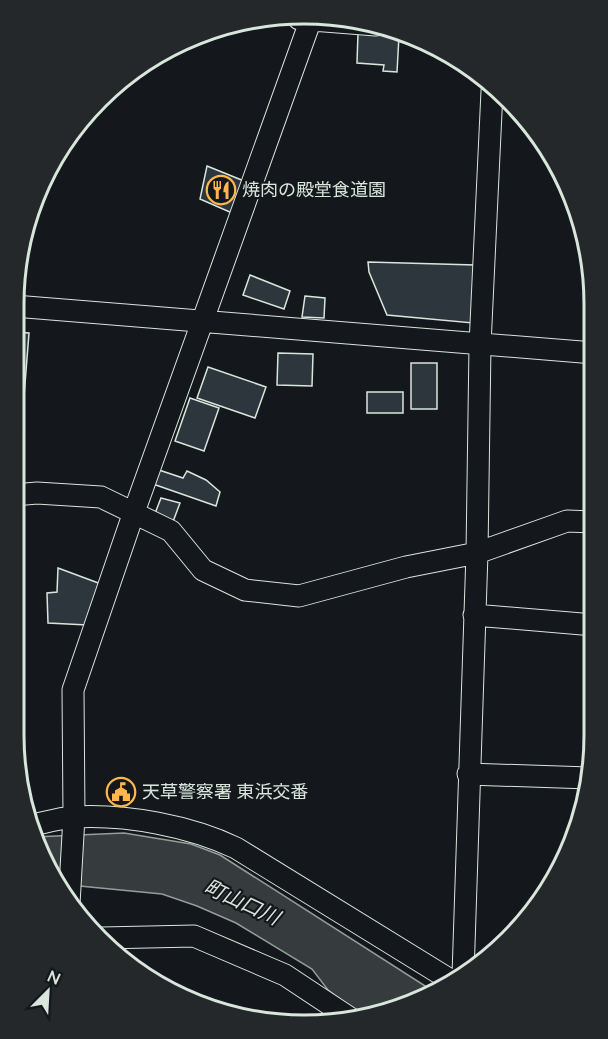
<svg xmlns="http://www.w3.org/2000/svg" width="608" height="1039" viewBox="0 0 608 1039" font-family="Lato,'Noto Sans JP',sans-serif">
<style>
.water{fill:#363b3e;stroke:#939e99;stroke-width:1.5}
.building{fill:#2c363c;stroke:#d8e6dc;stroke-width:1.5}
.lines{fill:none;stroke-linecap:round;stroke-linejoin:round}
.minor-casing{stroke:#d8e6dc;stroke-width:23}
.minor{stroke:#14181c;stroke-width:21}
.labels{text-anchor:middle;stroke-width:4.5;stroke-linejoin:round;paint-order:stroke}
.poi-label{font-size:18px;fill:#d8e6dc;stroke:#14181c;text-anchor:start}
.water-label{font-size:20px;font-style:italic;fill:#d8e6dc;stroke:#14181c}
.rim{fill:none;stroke:#d8e6dc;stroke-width:3}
</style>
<rect width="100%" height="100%" fill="#14181c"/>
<path class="water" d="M 124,833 L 191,844 L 220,855 L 433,991 L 398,1010 L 363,1016 L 328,990 L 312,969 L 236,923 L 197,906 L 162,894 L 59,884 L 34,837 Z"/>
<path class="building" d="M 358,33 L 399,36 L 397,72 L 383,71 L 384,65 L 357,63 Z
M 207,166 L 244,181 L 232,213 L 200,199 Z
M 368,262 L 475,265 L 473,323 L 387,315 L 369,272 Z
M 250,275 L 290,291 L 284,309 L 243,295 Z
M 305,296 L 325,298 L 324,318 L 302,317 Z
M 14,332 L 29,333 L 17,485 L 14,485 Z
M 278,353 L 313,354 L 312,386 L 277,385 Z
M 411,363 L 437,363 L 437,409 L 411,409 Z
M 208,367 L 266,387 L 255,418 L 197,398 Z
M 367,392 L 403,392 L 403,413 L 367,413 Z
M 190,398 L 219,408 L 204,451 L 175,441 Z
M 159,470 L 183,478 L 187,471 L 206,480 L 220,492 L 216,506 L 153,484 Z
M 161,498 L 180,503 L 171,527 L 154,516 Z
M 58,568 L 101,584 L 87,625 L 48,623 L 47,593 L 57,592 Z
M 131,783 L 131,801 L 110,801 L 113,784 Z"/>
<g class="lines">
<g class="minor-casing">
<path id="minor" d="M 299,19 L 376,25
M 14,306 L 594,353
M 14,495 L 37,493 L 101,497 L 171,531 L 203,570 L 245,590 L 299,596 L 406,567 L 477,553 L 567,521 L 594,522
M 474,615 L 594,625
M 468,774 L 589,778
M 28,826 C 43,823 59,818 74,817 C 126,814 190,826 236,848 L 452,981
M 69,904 L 74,817 L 73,690 L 134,512 L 311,19
M 102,938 L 194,936 L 285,975 L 350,1018
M 463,975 L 477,553 L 480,345 L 492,91"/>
</g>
<use href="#minor" class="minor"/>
</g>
<defs>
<g id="restaurant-ring" transform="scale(1.5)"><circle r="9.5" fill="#14181c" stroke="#ffb74d" stroke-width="1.5"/><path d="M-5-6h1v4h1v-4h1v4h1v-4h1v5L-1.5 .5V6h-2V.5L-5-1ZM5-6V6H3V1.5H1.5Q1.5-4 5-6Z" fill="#ffb74d"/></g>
<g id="civic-ring" transform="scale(1.5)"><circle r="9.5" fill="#14181c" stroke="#ffb74d" stroke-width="1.5"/><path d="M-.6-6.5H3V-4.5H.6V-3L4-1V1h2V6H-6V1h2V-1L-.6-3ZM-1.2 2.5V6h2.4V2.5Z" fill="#ffb74d"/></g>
</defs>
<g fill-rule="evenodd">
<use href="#restaurant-ring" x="221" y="190"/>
<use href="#civic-ring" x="121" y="792"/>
</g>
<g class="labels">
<g class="poi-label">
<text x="242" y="196">焼肉の殿堂食道園</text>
<text x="142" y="798">天草警察署 東浜交番</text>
</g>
<g class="water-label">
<text transform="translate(242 902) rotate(25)" y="7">町山口川</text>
</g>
</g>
<path d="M0 0H608V1039H0ZM304 24H304A280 280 0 0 1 584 304V735A280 280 0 0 1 304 1015H304A280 280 0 0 1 24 735V304A280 280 0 0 1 304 24Z" fill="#24282b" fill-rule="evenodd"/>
<path class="rim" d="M304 24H304A280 280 0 0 1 584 304V735A280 280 0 0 1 304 1015H304A280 280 0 0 1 24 735V304A280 280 0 0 1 304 24Z"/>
<g transform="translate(48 991) rotate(24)" stroke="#14181c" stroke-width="4.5" paint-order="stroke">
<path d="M0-4.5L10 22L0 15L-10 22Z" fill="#d8e6dc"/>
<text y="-9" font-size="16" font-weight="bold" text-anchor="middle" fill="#d8e6dc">N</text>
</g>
</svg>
